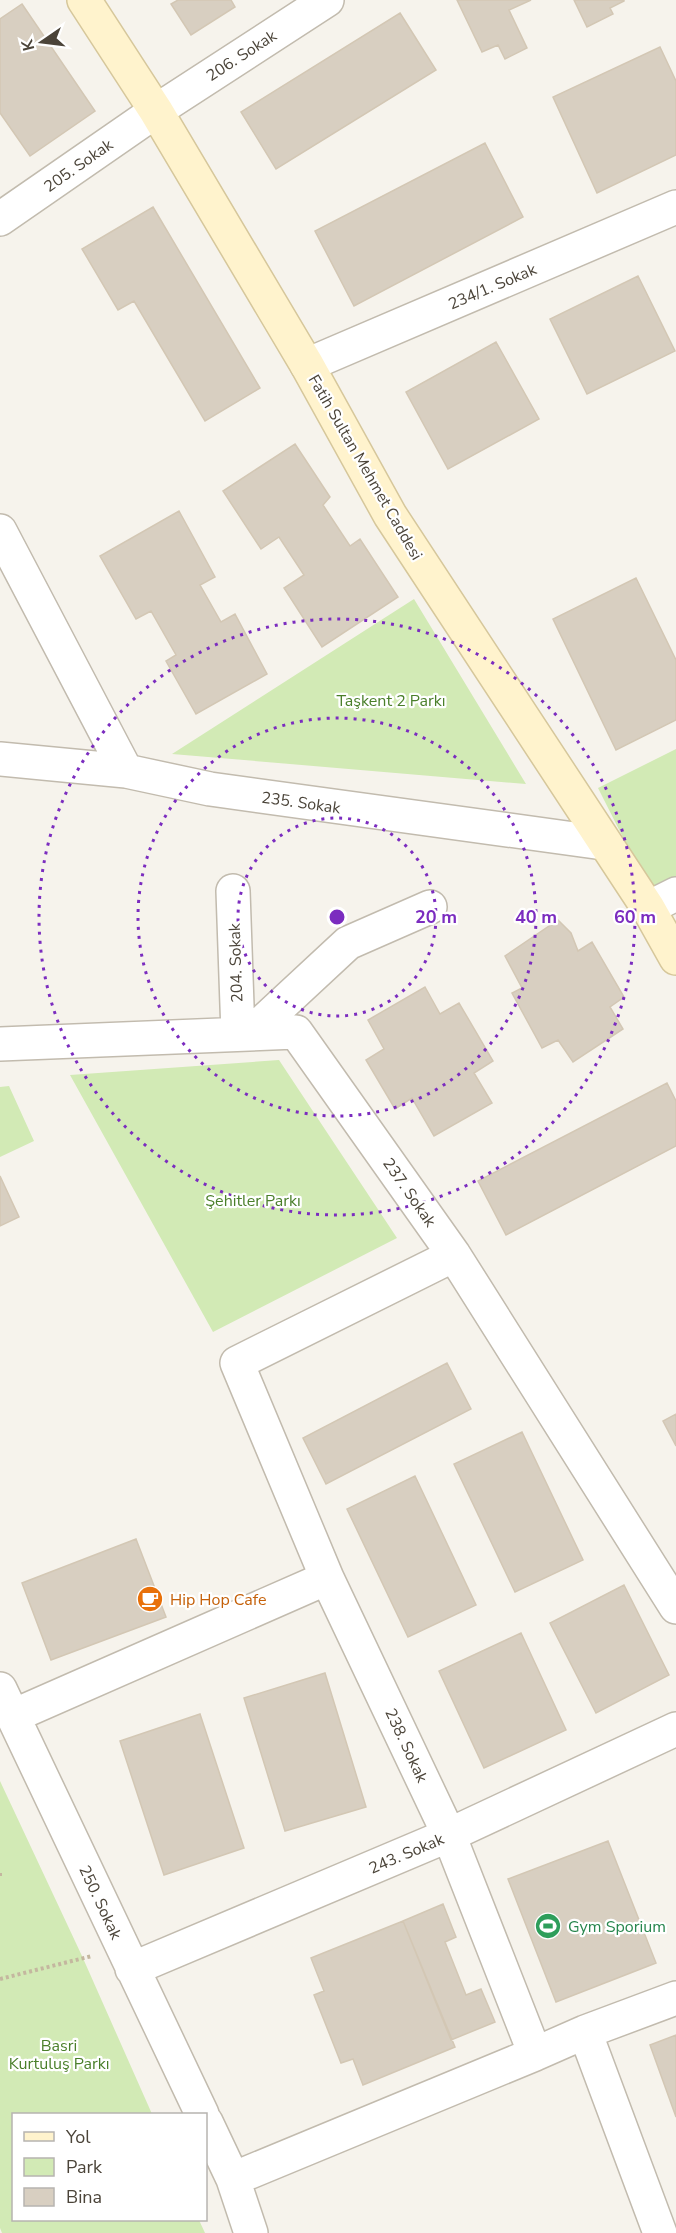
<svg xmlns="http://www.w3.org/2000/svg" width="676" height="2233" viewBox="0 0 676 2233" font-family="'Nunito Sans',sans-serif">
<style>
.green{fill:#d2eab5}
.building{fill:#d8cfc1;stroke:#d3c7b4;stroke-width:1.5}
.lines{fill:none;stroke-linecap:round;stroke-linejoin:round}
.minor-casing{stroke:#c2bbae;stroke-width:36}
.secondary-casing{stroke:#d6c79b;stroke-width:36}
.path{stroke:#c4b79f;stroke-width:4;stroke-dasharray:3 3;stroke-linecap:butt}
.minor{stroke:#fff;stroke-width:33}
.secondary{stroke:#fff3cd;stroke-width:33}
.ring{fill:none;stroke:#7b2cbf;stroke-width:3;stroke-dasharray:3 6}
.labels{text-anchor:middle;stroke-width:4.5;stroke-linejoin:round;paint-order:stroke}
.street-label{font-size:16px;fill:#4b4439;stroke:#fff}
.park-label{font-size:16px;fill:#4a7f2a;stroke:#fff}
.food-label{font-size:16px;fill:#c56008;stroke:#fff;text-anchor:start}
.leisure-label{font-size:16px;fill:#27864d;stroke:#fff;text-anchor:start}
.centre{fill:#7b2cbf;stroke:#fff;stroke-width:3}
.ring-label{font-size:18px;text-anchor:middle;font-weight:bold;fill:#7b2cbf;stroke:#fff;stroke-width:4.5;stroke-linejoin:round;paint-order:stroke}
</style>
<rect width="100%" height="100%" fill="#f6f3ec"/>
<path class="green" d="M 414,599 L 526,784 L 172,754 Z
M 676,749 L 676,878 L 650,891 L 598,788 Z
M 279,1060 L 397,1238 L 213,1332 L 70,1075 Z
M 9,1086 L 34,1141 L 0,1157 L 0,1087 Z
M 0,1781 L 82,1956 L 152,2114 L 14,2114 L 14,2220 L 199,2220 L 205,2233 L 2,2233 L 0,2228 Z"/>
<path class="building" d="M 178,0 L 231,0 L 235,7 L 191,35 L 171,4 Z
M 457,0 L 531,0 L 509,10 L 527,48 L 505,59 L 498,45 L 482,52 Z
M 574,0 L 624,0 L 624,1 L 610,8 L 613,14 L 587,27 Z
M 22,4 L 95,111 L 30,156 L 0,113 L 0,19 Z
M 400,13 L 436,70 L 276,169 L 241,112 Z
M 660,47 L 676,81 L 676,155 L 597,193 L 553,97 Z
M 485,143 L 523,217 L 354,306 L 315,231 Z
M 153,207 L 260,388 L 205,421 L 134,301 L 118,310 L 82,249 Z
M 638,276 L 675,351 L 587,394 L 550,319 Z
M 496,342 L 539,419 L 448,469 L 406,392 Z
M 295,444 L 330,497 L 323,505 L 350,546 L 360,539 L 398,597 L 322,647 L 284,588 L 304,575 L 279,537 L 261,549 L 223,491 Z
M 179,511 L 215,577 L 200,585 L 221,622 L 235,614 L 267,674 L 196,714 L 166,661 L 176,655 L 151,611 L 136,619 L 100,556 Z
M 636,578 L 676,660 L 676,720 L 616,750 L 553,619 Z
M 558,920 L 571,933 L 578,951 L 592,942 L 624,997 L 610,1007 L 623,1029 L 573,1062 L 558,1040 L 542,1048 L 512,993 L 522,988 L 505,956 Z
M 425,987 L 440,1014 L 459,1003 L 493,1061 L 474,1073 L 492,1103 L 434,1136 L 412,1098 L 395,1109 L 366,1060 L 384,1049 L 368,1020 Z
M 667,1083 L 676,1101 L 676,1146 L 506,1235 L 478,1181 Z
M 0,1176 L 19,1217 L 0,1226 Z
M 447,1363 L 471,1409 L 326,1484 L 303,1438 Z
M 676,1414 L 676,1446 L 663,1421 Z
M 522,1432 L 583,1560 L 515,1592 L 454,1464 Z
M 415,1476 L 476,1605 L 408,1637 L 347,1509 Z
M 136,1539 L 166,1617 L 51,1660 L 22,1583 Z
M 624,1585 L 669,1675 L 596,1713 L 550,1623 Z
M 521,1633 L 566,1730 L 484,1768 L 439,1671 Z
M 325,1673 L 366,1807 L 285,1831 L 244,1698 Z
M 200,1714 L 244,1848 L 164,1875 L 120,1741 Z
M 608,1841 L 656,1963 L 556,2002 L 508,1879 Z
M 443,1904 L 456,1937 L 445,1942 L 466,1995 L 481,1989 L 495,2022 L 451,2040 L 403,1921 Z
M 403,1921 L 455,2047 L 363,2085 L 353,2059 L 341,2063 L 314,1995 L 324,1991 L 311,1958 Z
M 676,2035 L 676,2117 L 650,2045 Z"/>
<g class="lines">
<g class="minor-casing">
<path id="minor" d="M 0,219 L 156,111 L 327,0
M 307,365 L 676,207
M 0,531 L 126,771
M 0,759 L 126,771 L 210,789 L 603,843
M 233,891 L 238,1034
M 648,908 L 676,894
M 250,1034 L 348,943 L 430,907
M 0,1044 L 296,1032 L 454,1255 L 676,1607
M 0,1689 L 202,2114
M 13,1716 L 327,1578
M 132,1969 L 449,1835 L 676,1729
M 585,2032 L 660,2233
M 535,2054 L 585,2032 L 676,1998
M 206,2122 L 233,2179 L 251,2233
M 233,2179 L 535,2054 L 449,1835 L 327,1578 L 237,1363 L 454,1255"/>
</g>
<g class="secondary-casing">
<path id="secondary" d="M 84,0 L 156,111 L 307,365 L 390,515 L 648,908 L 676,958"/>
</g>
<path class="path" d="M 0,1873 L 0,1878
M 0,1979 L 92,1956"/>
<use href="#minor" class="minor"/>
<use href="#secondary" class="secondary"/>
</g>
<g class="ring">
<circle cx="337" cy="917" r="99"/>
<circle cx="337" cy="917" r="199"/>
<circle cx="337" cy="917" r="298"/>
</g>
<defs>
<g id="cafe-disc" transform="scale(1.35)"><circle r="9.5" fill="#e8710a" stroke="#fff"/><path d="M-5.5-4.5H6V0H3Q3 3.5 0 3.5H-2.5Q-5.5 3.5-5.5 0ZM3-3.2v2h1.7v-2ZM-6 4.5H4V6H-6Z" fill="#fff"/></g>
<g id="stadium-disc" transform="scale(1.35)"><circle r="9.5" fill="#2e9e5b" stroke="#fff"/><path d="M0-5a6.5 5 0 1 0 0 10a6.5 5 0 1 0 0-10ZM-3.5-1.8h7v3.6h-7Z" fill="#fff"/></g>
</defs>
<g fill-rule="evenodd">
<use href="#cafe-disc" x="150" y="1599"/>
<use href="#stadium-disc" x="548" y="1926"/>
</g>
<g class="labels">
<g class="street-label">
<text transform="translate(241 55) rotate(-33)" y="6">206. Sokak</text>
<text transform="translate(78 165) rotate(-35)" y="6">205. Sokak</text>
<text transform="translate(492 286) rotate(-23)" y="6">234/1. Sokak</text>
<text transform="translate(366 467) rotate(60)" y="6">Fatih Sultan Mehmet Caddesi</text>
<text transform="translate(301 802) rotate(8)" y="6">235. Sokak</text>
<text transform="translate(235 963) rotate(-92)" y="6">204. Sokak</text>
<text transform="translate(410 1192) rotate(55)" y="6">237. Sokak</text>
<text transform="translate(407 1745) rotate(65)" y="6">238. Sokak</text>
<text transform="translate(406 1853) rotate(-23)" y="6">243. Sokak</text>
<text transform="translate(101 1902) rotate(65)" y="6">250. Sokak</text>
</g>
<g class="park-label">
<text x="391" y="706">Taşkent 2 Parkı</text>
<text x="253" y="1206">Şehitler Parkı</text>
<text x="59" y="2051">Basri<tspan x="59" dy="18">Kurtuluş Parkı</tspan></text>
</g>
<g class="food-label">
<text x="170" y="1605">Hip Hop Cafe</text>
</g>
<g class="leisure-label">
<text x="568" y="1932">Gym Sporium</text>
</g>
</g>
<circle cx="337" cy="917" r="9" class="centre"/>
<g class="ring-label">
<text x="436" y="923">20 m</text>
<text x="536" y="923">40 m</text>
<text x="635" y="923">60 m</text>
</g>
<rect x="12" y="2113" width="195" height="108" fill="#ffffff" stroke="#b7b4b0" stroke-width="1.5"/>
<rect x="24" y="2132" width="30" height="9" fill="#fff3cd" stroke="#b7b4b0" stroke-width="1.5"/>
<text x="66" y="2143" font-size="18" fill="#4b4439">Yol</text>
<rect x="24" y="2158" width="30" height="18" fill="#d2eab5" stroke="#b7b4b0" stroke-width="1.5"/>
<text x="66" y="2173" font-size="18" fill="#4b4439">Park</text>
<rect x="24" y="2188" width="30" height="18" fill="#d8cfc1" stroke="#b7b4b0" stroke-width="1.5"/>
<text x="66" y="2203" font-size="18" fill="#4b4439">Bina</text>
<g transform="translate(42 42) rotate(256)" stroke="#ffffff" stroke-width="4.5" paint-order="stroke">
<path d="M0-4.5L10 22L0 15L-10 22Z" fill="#4b4439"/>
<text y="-9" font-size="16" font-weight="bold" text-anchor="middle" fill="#4b4439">K</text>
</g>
</svg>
